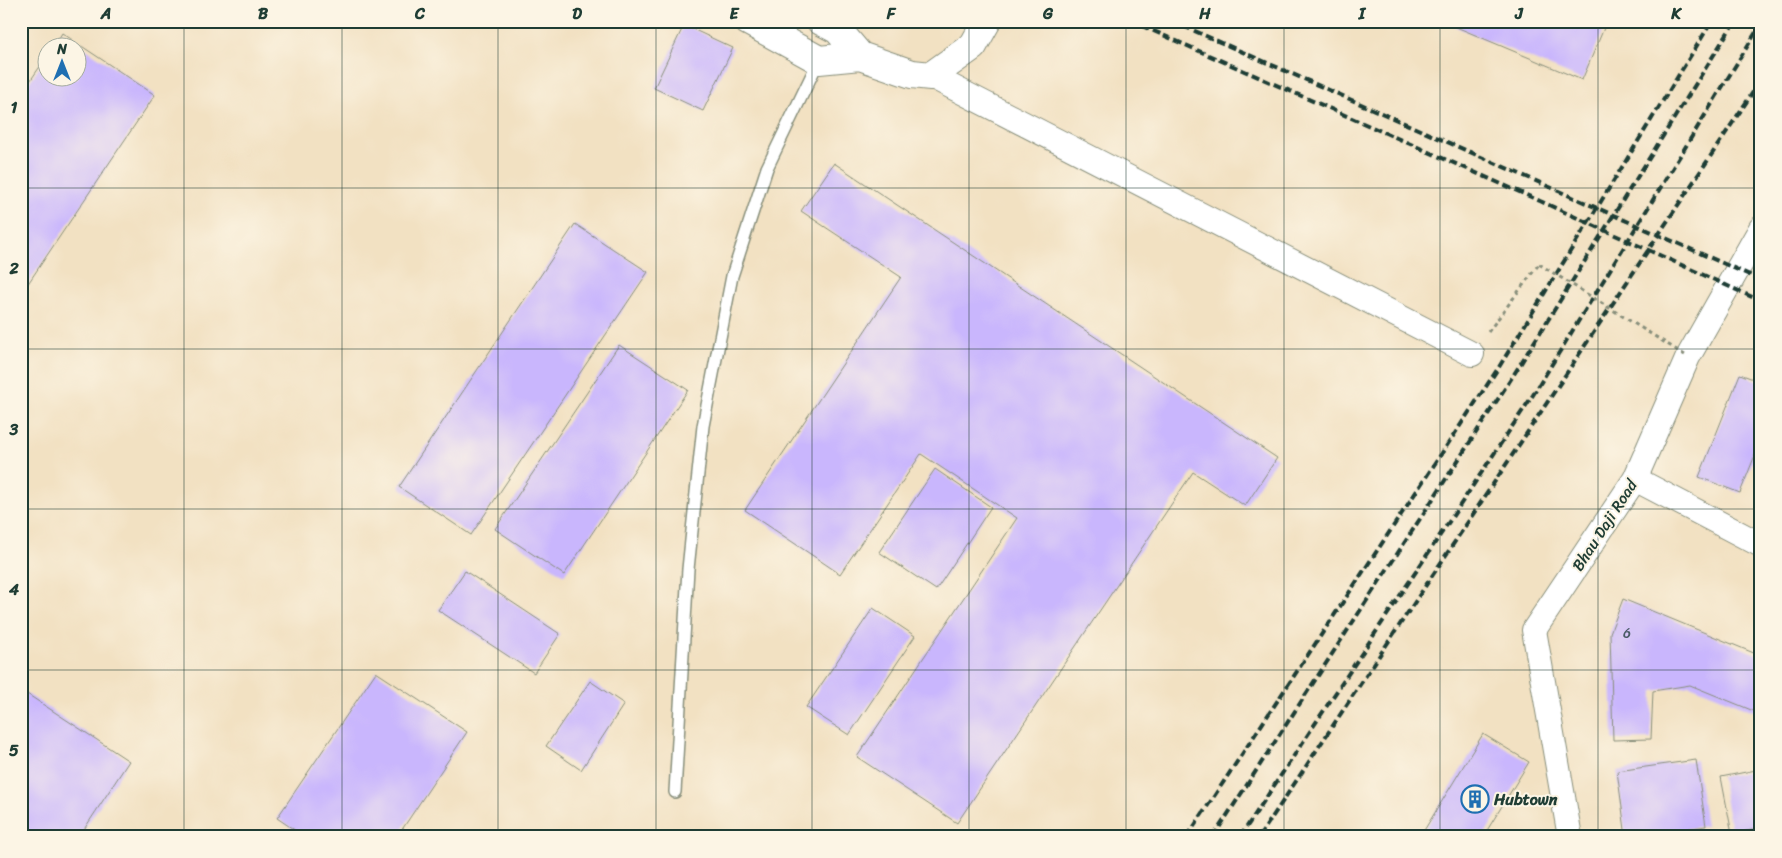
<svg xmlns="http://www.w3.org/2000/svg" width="1782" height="858" viewBox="0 0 1782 858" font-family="Sriracha,sans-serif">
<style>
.building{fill:#c9b6fd}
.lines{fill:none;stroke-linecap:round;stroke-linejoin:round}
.service-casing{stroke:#888f7b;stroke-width:14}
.minor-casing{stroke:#888f7b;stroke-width:26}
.secondary-casing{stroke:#888f7b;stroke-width:30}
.path{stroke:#888f7b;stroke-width:3;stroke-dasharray:4 4;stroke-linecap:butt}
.service{stroke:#fff;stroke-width:11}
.minor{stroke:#fff;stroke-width:24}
.secondary{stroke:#fff;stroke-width:28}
.rail{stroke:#1f3d34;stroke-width:4;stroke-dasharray:8 4;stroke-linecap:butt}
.path-bridge{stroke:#888f7b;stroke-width:3;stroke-dasharray:4 4;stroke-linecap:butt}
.grid{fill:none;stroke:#1f3d34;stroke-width:1;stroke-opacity:0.55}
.labels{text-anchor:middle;stroke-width:4;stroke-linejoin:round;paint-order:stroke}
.number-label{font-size:14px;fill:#4a5b66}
.street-label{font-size:16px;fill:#1f3d34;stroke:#fcf5e5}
.poi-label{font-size:16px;font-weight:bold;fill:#1f3d34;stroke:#fcf5e5;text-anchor:start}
.neatline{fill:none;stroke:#1f3d34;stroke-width:2}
.grid-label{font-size:16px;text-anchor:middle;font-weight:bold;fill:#1f3d34}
</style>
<rect width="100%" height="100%" fill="#fcf5e5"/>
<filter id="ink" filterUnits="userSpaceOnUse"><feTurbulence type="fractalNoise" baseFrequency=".02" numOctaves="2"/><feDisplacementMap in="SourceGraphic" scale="10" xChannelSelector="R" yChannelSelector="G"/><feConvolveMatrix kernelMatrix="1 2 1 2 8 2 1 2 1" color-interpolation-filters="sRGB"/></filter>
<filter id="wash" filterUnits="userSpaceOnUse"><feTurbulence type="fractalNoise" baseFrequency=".0096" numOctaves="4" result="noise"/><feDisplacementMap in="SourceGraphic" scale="20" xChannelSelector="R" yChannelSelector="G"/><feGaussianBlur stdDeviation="1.12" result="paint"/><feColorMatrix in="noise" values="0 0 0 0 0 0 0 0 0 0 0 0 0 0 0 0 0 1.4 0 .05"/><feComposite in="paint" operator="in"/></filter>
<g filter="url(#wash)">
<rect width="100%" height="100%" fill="#f2e1c2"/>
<g id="blocks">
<path class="building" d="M 1442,21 L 1607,21 L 1582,80 Z
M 684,25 L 733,48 L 703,111 L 654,88 Z
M 62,33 L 155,95 L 21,294 L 21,94 L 48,55 L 48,78 L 78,78 L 78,48 L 53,48 Z
M 834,163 L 1277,458 L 1245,506 L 1193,472 L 957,823 L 857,757 L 1017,518 L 921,454 L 840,574 L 745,510 L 901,277 L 801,211 Z
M 575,224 L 648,272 L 471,535 L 399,487 Z
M 619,345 L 688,390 L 564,575 L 495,529 Z
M 1740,374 L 1761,382 L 1761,440 L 1740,493 L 1699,477 Z
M 935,469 L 991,507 L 936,590 L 879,552 Z
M 465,571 L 560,634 L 534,673 L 438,610 Z
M 1623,599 L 1761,656 L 1761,714 L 1690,685 L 1653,691 L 1651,739 L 1613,740 L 1610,633 Z
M 873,608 L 915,636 L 849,735 L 806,707 Z
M 376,672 L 467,732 L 397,837 L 305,837 L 277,818 Z
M 590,681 L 624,704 L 581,770 L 546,746 Z
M 21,690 L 129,761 L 79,837 L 21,837 Z
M 1483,734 L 1529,762 L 1483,837 L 1420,837 Z
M 1696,760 L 1706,826 L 1626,837 L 1617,771 Z
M 1761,769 L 1761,828 L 1732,834 L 1721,777 Z"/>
</g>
</g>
<g filter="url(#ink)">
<use href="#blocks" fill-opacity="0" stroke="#888f7b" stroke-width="1"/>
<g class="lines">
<g class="service-casing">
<path id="service" d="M 675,792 L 688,569 L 703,426 L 732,276 L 767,168 L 819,60"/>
</g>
<g class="minor-casing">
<path id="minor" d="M 931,76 L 1472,354
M 1635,479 L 1761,545
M 1570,837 L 1534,630 L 1635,479 L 1688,357 L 1761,228"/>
</g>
<g class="secondary-casing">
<path id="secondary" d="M 748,21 L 819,60 L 860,56 L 912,74 L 931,76 L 973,46 L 987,21
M 821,21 L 838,30 L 860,56"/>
</g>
<path class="path" d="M 1488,332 L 1539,264"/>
<use href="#service" class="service"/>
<use href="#minor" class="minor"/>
<use href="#secondary" class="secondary"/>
<path class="rail" d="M 1131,21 L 1540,201 L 1761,301
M 1172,21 L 1761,280
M 1187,837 L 1499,367 L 1712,21
M 1213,837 L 1511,379 L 1735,21
M 1240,837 L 1533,395 L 1761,24
M 1259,837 L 1761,80"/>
<path class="path-bridge" d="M 1539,264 L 1688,357"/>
</g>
</g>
<path class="grid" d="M 184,21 L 184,837M 342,21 L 342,837M 498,21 L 498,837M 656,21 L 656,837M 812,21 L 812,837M 969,21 L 969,837M 1126,21 L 1126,837M 1284,21 L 1284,837M 1440,21 L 1440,837M 1598,21 L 1598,837M 21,188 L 1761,188M 21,349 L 1761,349M 21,509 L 1761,509M 21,670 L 1761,670"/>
<defs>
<g id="building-ring" transform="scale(1.4375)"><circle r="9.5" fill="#fcf5e5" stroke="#1f6fb2" stroke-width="1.5"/><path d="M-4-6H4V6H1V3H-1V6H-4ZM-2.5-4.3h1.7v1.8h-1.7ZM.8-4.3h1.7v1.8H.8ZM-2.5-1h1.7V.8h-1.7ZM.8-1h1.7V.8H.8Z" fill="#1f6fb2"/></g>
</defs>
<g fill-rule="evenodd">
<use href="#building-ring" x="1475" y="799"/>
</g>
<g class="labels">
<g class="number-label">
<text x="1627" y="638">6</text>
</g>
<g class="street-label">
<text transform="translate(1604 525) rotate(-57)" y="6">Bhau Daji Road</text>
</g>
<g class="poi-label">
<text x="1494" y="805">Hubtown</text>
</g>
</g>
<rect width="1782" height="858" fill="none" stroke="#fcf5e5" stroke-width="55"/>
<g transform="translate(62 62)"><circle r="24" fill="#fcf5e5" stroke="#a4ab9e"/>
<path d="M0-4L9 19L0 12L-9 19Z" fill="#1f6fb2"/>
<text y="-8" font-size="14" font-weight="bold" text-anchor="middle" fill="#1f3d34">N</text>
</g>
<rect x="28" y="28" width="1726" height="802" class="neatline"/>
<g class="grid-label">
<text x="106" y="19">A</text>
<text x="263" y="19">B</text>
<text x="420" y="19">C</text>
<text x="577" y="19">D</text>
<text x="734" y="19">E</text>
<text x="891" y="19">F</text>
<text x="1048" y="19">G</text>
<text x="1205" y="19">H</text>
<text x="1362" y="19">I</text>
<text x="1519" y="19">J</text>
<text x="1676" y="19">K</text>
<text x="14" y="113">1</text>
<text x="14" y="274">2</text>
<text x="14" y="435">3</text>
<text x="14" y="595">4</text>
<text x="14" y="756">5</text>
</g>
</svg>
